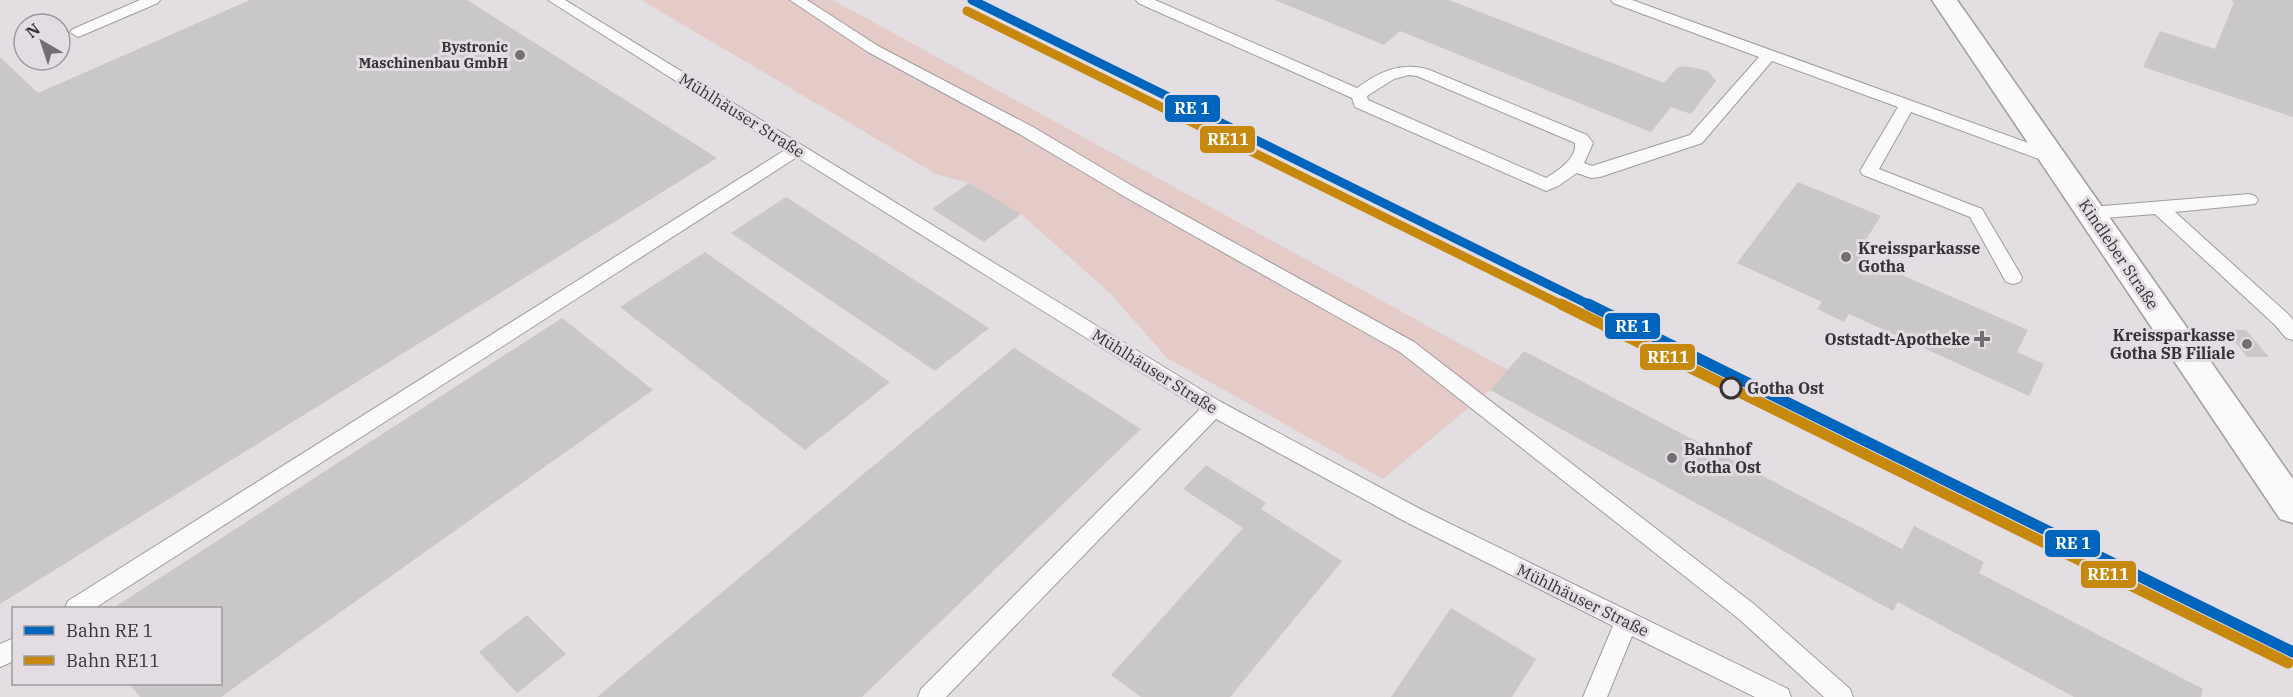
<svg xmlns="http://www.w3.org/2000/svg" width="2293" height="697" viewBox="0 0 2293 697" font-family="'IBM Plex Serif',serif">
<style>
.green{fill:#e5cbc7}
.building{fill:#cac7c9}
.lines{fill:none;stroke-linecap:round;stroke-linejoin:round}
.service-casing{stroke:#9f9c9f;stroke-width:2}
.secondary-casing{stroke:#9f9c9f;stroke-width:3}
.service{fill:#fbfafb;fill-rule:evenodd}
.secondary{fill:#fbfafb;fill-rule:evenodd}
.rail-1-far1-casing{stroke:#e3dde3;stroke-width:13}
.rail-1-casing{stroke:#e3dde3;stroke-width:16}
.rail-2-far1-casing{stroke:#e3dde3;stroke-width:13}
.rail-2-casing{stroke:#e3dde3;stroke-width:16}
.rail-1-far1{stroke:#0065bd;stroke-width:9}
.rail-1{stroke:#0065bd;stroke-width:11}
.rail-2-far1{stroke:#c6890d;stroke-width:9}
.rail-2{stroke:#c6890d;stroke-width:11}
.poi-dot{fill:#726f72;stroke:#e3dde3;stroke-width:2}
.stop-dot{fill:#e3dde3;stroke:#353335;stroke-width:3}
.labels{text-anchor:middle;stroke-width:6;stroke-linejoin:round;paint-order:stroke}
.far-poi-label{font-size:14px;font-weight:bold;fill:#353335;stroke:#e3dde3;text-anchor:end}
.street-label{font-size:16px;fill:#353335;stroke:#e3dde3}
.poi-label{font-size:16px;font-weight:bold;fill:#353335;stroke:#e3dde3;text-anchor:start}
.stop-label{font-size:16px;font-weight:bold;fill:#353335;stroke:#e3dde3;text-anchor:start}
.line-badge{stroke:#e3dde3;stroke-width:2}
.badge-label{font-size:16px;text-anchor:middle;font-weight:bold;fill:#fff}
</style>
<rect width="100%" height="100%" fill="#e2dee2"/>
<path class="green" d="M 641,0 L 833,0 L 1508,370 L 1490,390 L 1383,479 L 1167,358 L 1110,293 L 1021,214 L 969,183 L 936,174 Z"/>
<path class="building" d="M 250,0 L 467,0 L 717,158 L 0,604 L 0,57 L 38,93 Z
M 1275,0 L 1449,0 L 1664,83 L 1677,68 L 1685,66 L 1708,71 L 1716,81 L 1691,114 L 1671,107 L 1651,132 L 1400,31 L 1384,45 Z
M 2230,0 L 2293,0 L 2293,117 L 2143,67 L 2160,31 L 2215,49 L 2234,2 Z
M 1798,182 L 1881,216 L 1856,255 L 2028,330 L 2017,352 L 2044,364 L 2029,396 L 1849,314 L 1844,322 L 1817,309 L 1822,302 L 1737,263 Z
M 969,183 L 1021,214 L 984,242 L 932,209 Z
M 786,197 L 989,328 L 935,371 L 731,233 Z
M 705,252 L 890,382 L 805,450 L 620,307 Z
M 562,318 L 653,390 L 221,697 L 140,697 L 129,684 L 220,684 L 220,608 L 113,608 Z
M 2226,330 L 2246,330 L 2269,357 L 2247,357 Z
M 1014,348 L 1141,429 L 862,697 L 597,697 Z
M 1524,351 L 1902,549 L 1914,526 L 1984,562 L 1979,573 L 2203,689 L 2201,697 L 2074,697 L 1898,602 L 1893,611 L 1490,390 Z
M 1206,465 L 1266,503 L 1261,509 L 1342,561 L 1230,697 L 1141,697 L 1111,675 L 1243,528 L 1183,489 Z
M 1451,608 L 1536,659 L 1512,697 L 1391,697 Z
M 527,615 L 566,654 L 517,693 L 479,652 Z"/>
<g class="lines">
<g class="service-casing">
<path id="service" d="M 140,0 L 160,0 L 158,3 L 83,35 L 78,37 L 70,32 L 73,29 Z
M 548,0 L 565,0 L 1221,402 L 1422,510 L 1788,689 L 1791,697 L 1755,697 L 1632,636 L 1607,697 L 1583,697 L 1613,626 L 1406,522 L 1216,419 L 946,697 L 918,697 L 921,689 L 1200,409 L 797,157 L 95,608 L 65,608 L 68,601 L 785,150 Z
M 790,0 L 807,0 L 878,46 L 1033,127 L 1139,190 L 1414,342 L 1755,605 L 1850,689 L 1853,697 L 1824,697 L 1739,619 L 1400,352 L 1127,198 L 1021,135 L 868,52 Z
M 1136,0 L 1155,0 L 1357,88 C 1379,72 1399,62 1427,69 L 1587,135 L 1593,143 L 1584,163 L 1592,166 L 1690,135 L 1759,57 L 1613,3 L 1611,0 L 1632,0 L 2059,154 L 2061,158 L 2059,162 L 2047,162 L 1911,112 L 1879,169 L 1982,209 L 2022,277 L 2020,282 L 2013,284 L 2006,282 L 1970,217 L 1863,175 L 1860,171 L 1898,107 L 1772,61 L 1702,143 L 1600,177 L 1591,178 L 1577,173 L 1558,186 L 1546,191 L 1355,107 L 1352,98 L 1138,3 ZM 1409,75 L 1417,76 L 1575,143 C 1577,158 1558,171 1546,178 L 1368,100 L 1367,96 L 1394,79 Z
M 2249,194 L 2255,196 L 2258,200 L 2255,204 L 2175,212 L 2289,315 L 2293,320 L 2293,340 L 2286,338 L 2275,325 L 2155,214 L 2091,219 L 2085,217 L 2082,213 L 2085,209 L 2091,207 Z
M 14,638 L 14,661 L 0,667 L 0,644 Z"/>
</g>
<g class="secondary-casing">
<path id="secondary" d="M 1932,0 L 1957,0 L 2293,479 L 2293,523 L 2280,519 Z"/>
</g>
<use href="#service" class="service"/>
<use href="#secondary" class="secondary"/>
<g class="rail-1-far1-casing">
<path id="rail-1-far1" d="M 972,0 L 1592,306"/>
</g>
<g class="rail-1-casing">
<path id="rail-1" d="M 1588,304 L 2293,652"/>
</g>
<g class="rail-2-far1-casing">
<path id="rail-2-far1" d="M 967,11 L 1564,306"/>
</g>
<g class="rail-2-casing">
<path id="rail-2" d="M 1561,304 L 2288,663"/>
</g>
<use href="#rail-1-far1" class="rail-1-far1"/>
<use href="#rail-1" class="rail-1"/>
<use href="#rail-2-far1" class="rail-2-far1"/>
<use href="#rail-2" class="rail-2"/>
</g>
<g class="poi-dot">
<circle cx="520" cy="55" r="6"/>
<circle cx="1846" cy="257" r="6"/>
<path d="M1979 330h6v6h6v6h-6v6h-6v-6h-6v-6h6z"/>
<circle cx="2247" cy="344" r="6"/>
<circle cx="1672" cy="458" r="6"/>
</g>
<circle class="stop-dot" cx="1731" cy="388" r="10"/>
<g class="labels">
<g class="far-poi-label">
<text x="508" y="52">Bystronic<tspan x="508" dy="16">Maschinenbau GmbH</tspan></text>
</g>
<g class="street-label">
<text transform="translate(742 115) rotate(32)" y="6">Mühlhäuser Straße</text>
<text transform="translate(2119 254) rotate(56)" y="6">Kindleber Straße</text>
<text transform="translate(1155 371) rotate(32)" y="6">Mühlhäuser Straße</text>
<text transform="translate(1583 600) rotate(26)" y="6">Mühlhäuser Straße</text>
</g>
<g class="poi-label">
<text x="1858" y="254">Kreissparkasse<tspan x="1858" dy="18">Gotha</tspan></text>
<text x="2235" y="341" text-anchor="end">Kreissparkasse<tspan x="2235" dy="18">Gotha SB Filiale</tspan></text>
<text x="1970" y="345" text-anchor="end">Oststadt-Apotheke</text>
<text x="1684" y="455">Bahnhof<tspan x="1684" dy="18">Gotha Ost</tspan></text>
</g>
<g class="stop-label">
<text x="1747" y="394">Gotha Ost</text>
</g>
</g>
<g class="line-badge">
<rect x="1164" y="94" width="57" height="29" rx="6" fill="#0065bd"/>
<rect x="1199" y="125" width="57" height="29" rx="6" fill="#c6890d"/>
<rect x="1604" y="312" width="57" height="28" rx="6" fill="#0065bd"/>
<rect x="1639" y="343" width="57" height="28" rx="6" fill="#c6890d"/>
<rect x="2044" y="529" width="57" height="29" rx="6" fill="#0065bd"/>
<rect x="2080" y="560" width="57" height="29" rx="6" fill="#c6890d"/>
</g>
<g class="badge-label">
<text x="1192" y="114">RE 1</text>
<text x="1228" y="145">RE11</text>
<text x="1633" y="332">RE 1</text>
<text x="1668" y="363">RE11</text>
<text x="2073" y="549">RE 1</text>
<text x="2108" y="580">RE11</text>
</g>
<rect x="12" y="607" width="210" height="78" fill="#e3dde3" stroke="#9d999d" stroke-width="1.5"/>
<rect x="24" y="626" width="30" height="9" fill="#0065bd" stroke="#9d999d" stroke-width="1.5"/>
<text x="66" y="637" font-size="18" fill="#353335">Bahn RE 1</text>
<rect x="24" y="656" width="30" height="9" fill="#c6890d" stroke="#9d999d" stroke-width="1.5"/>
<text x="66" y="667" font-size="18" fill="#353335">Bahn RE11</text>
<g transform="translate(42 42) rotate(321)"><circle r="28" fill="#e3dde3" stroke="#9d999d" stroke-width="1.5"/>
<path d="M0-4.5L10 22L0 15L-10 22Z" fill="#726f72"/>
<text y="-9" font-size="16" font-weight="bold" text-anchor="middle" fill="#353335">N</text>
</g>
</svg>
